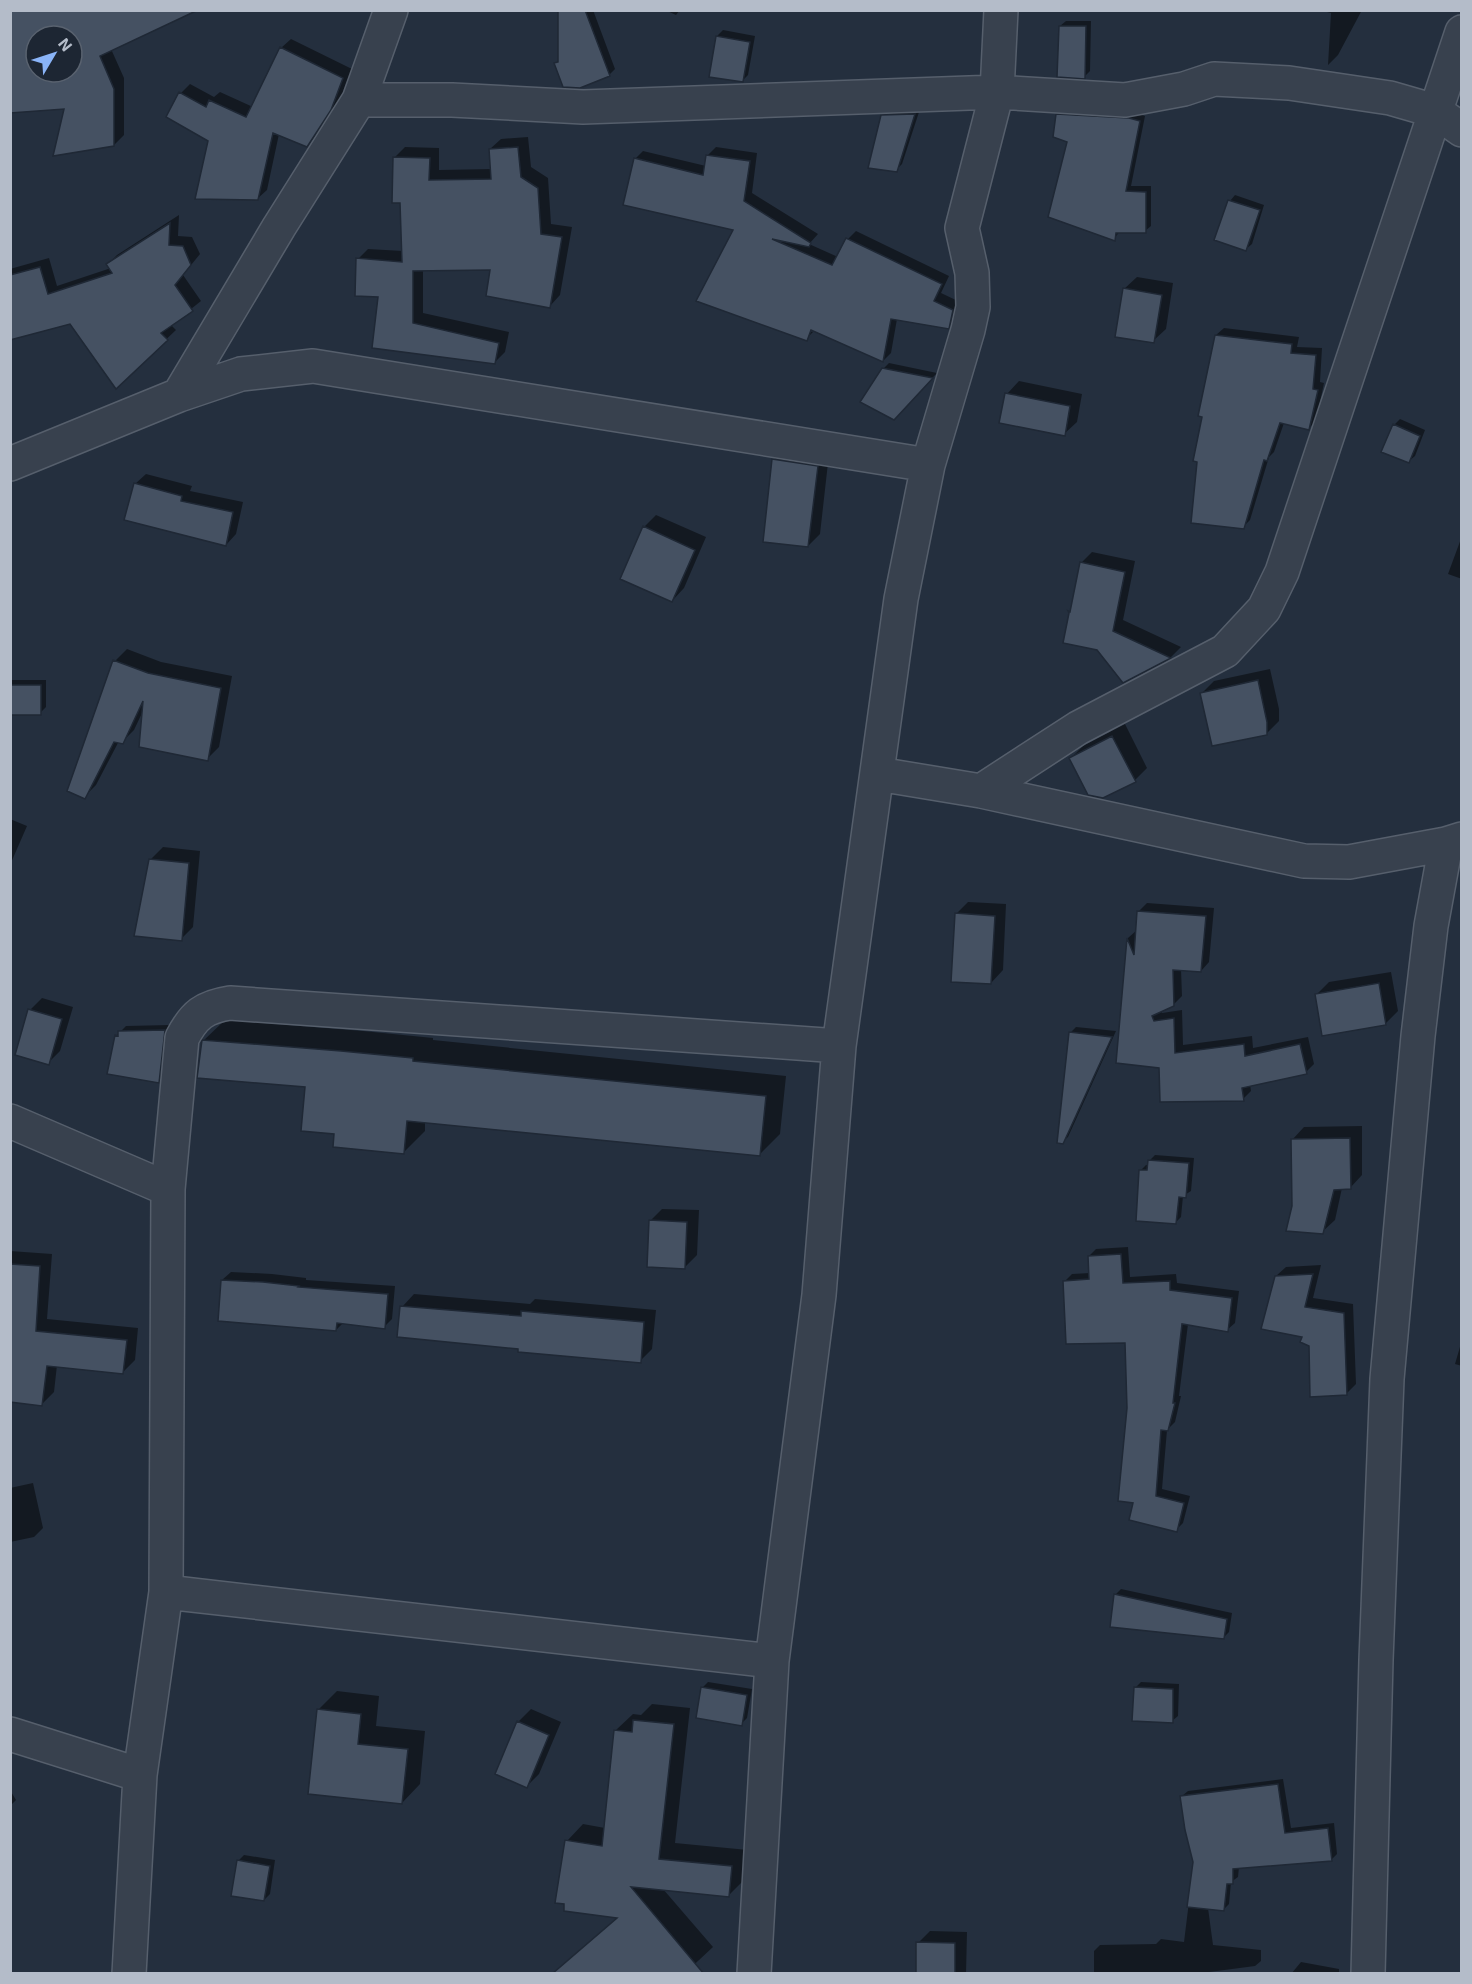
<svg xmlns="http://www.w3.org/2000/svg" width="1472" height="1984" viewBox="0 0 1472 1984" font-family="'Exo 2',sans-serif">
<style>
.shadow{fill:#0007;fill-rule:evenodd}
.building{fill:#455162;stroke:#1f2835;stroke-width:1.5;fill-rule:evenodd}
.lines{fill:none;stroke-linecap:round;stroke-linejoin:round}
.minor-casing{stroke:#565f6c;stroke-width:36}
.minor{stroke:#38414e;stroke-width:33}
</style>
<rect width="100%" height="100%" fill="#242f3e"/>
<path class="shadow" d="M 10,10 L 111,49 L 124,78 L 124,135 L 114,145 L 66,107 L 10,111 ZM 36,36 L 72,36 L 72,72 L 36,72 Z
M 559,10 L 593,10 L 615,69 L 609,75 L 555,64 L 560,59 Z
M 665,10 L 680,10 L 676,15 Z
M 1362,10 L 1338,55 L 1328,65 L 1331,13 L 1319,10 Z
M 1066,21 L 1091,21 L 1090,71 L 1084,77 L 1060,26 Z
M 723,30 L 755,36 L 748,75 L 742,81 L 717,36 Z
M 291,39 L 352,69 L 340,99 L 316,136 L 307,146 L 279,134 L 267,190 L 257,199 L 210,140 L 181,93 L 190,84 L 214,97 L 220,92 L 253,107 L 281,48 Z
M 920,109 L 902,164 L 896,170 L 882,116 L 888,110 Z
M 1063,109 L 1135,113 L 1145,116 L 1131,186 L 1151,186 L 1151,226 L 1145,231 L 1120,231 L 1114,239 L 1057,115 Z
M 528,137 L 531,167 L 548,178 L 551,224 L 572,227 L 560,295 L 550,306 L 492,269 L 423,269 L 423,313 L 509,332 L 505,352 L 495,362 L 374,347 L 379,295 L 358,259 L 368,249 L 403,251 L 402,201 L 395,157 L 405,147 L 439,148 L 439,170 L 492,169 L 490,149 L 501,139 Z
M 716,147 L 757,153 L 752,193 L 818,234 L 809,244 L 838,257 L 848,239 L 856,231 L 949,276 L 941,293 L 960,302 L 956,319 L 948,327 L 897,319 L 891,353 L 883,361 L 814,331 L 806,339 L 736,229 L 635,159 L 643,151 L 706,166 L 708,155 Z
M 1235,195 L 1264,205 L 1252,244 L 1246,249 L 1230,201 Z
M 179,215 L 178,236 L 192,237 L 200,254 L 183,275 L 201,301 L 171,325 L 176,330 L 116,387 L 71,322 L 10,339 L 10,269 L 49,258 L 57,286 L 111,268 L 108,264 L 117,255 Z
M 1137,277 L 1173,283 L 1166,329 L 1153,341 L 1124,289 Z
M 1224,328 L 1299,337 L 1297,347 L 1322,348 L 1320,382 L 1324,383 L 1316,421 L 1309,428 L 1284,423 L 1274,452 L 1269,457 L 1250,520 L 1243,527 L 1216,335 Z
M 889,363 L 937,373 L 893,419 L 883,369 Z
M 1019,381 L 1082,394 L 1077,422 L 1064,434 L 1007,394 Z
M 1400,419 L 1425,430 L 1415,456 L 1409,461 L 1394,425 Z
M 786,448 L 829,454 L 820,534 L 808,546 L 773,460 Z
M 146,474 L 192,486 L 190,491 L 243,502 L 236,534 L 226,545 L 135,484 Z
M 656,515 L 706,537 L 684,588 L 672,601 L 644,527 Z
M 1462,536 L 1462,579 L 1448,574 Z
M 1092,552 L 1135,561 L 1123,620 L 1181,647 L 1171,657 L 1124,681 L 1070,611 L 1072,608 L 1081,563 Z
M 127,649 L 161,662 L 232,676 L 219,747 L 207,759 L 143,711 L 134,730 L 122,742 L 119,741 L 96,785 L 84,797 L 115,661 Z
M 1270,669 L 1279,709 L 1279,721 L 1266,734 L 1202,693 L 1214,681 Z
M 10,680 L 46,680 L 46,707 L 40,713 L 10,713 Z
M 1125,724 L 1147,768 L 1135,780 L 1071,758 L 1083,746 Z
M 10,819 L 27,826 L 10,865 Z
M 163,847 L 200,851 L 193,927 L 181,939 L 150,860 Z
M 968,902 L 1006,904 L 1003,970 L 991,983 L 956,914 Z
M 1147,903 L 1214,908 L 1209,962 L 1201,971 L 1181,969 L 1182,996 L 1173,1005 L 1161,1010 L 1162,1013 L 1182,1010 L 1183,1045 L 1252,1036 L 1253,1048 L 1308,1037 L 1314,1064 L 1306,1072 L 1250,1084 L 1251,1091 L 1243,1099 L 1160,1067 L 1117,1062 L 1128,938 L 1137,930 L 1139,911 Z
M 1391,972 L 1398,1011 L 1386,1023 L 1317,994 L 1329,982 Z
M 42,998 L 73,1007 L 60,1051 L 48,1063 L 30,1010 Z
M 225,1020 L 363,1031 L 433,1038 L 433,1040 L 786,1076 L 780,1134 L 759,1155 L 425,1122 L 425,1131 L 404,1152 L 336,1132 L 307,1086 L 203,1041 Z
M 170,1025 L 164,1076 L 158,1082 L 116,1036 L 126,1026 Z
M 1076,1027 L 1116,1031 L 1068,1137 L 1062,1142 L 1070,1033 Z
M 1362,1126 L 1362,1175 L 1350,1188 L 1342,1188 L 1335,1220 L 1322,1232 L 1294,1206 L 1292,1140 L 1304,1127 Z
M 1155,1155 L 1194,1158 L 1191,1191 L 1183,1196 L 1181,1217 L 1176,1222 L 1140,1171 L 1146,1165 L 1149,1165 L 1149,1161 Z
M 662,1209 L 699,1210 L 697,1255 L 685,1267 L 650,1221 Z
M 1128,1247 L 1130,1277 L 1176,1274 L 1177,1283 L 1239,1291 L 1235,1323 L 1227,1330 L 1188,1324 L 1179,1396 L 1181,1396 L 1175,1422 L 1167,1430 L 1162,1489 L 1190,1496 L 1183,1523 L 1176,1530 L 1135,1502 L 1126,1342 L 1065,1281 L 1072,1274 L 1090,1273 L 1089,1256 L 1096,1249 Z
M 10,1251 L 52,1254 L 47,1319 L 138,1328 L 135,1360 L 123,1372 L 57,1365 L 54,1392 L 42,1404 L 10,1400 Z
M 1321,1265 L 1313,1298 L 1353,1304 L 1356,1384 L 1346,1394 L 1304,1336 L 1276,1276 L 1286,1267 Z
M 231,1272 L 272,1274 L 306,1278 L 306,1280 L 395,1286 L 392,1319 L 384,1327 L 343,1323 L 336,1330 L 222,1280 Z
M 414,1294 L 530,1304 L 535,1299 L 656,1310 L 652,1349 L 640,1361 L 520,1348 L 402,1307 Z
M 1462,1340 L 1462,1366 L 1455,1364 Z
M 33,1483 L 43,1528 L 34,1537 L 10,1542 L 10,1488 Z
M 1121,1589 L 1232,1613 L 1229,1632 L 1223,1638 L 1115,1595 Z
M 708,1682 L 752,1689 L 747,1718 L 741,1724 L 702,1688 Z
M 1141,1682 L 1179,1684 L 1178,1716 L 1172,1721 L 1135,1688 Z
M 337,1691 L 379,1696 L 376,1726 L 425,1731 L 420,1784 L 402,1803 L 318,1710 Z
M 652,1704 L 690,1708 L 675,1843 L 748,1850 L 746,1878 L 729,1895 L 663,1889 L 713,1947 L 684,1974 L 568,1962 L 618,1917 L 567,1841 L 583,1824 L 605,1828 L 616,1730 L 633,1714 L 641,1715 Z
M 531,1709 L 561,1722 L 539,1774 L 527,1786 L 497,1773 L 518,1722 Z
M 1283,1779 L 1291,1828 L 1334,1823 L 1337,1854 L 1331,1860 L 1239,1867 L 1238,1877 L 1231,1882 L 1229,1904 L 1223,1910 L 1208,1908 L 1213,1945 L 1261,1950 L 1261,1961 L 1255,1966 L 1194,1974 L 1094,1974 L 1094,1951 L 1100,1945 L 1156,1944 L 1161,1939 L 1184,1942 L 1194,1861 L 1182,1796 L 1188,1791 Z
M 10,1790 L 16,1800 L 10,1806 Z
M 244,1855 L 275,1860 L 270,1894 L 264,1900 L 238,1861 Z
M 930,1931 L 967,1932 L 966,1974 L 917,1974 L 918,1943 Z
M 1301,1962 L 1339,1969 L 1339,1974 L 1291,1974 Z"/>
<path class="building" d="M 10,10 L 198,10 L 100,56 L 114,89 L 114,146 L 53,156 L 64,109 L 10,113 ZM 36,36 L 72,36 L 72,72 L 36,72 Z
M 558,10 L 585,10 L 610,76 L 580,88 L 563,87 L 554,63 L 558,62 Z
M 1059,26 L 1086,26 L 1085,79 L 1057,77 Z
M 716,36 L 750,42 L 743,82 L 709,77 Z
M 280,47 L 343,78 L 331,110 L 307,147 L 273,133 L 258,200 L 195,199 L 208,141 L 166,117 L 179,92 L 206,107 L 209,100 L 246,117 Z
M 915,114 L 897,172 L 868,168 L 881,115 Z
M 1056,114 L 1129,118 L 1140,121 L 1126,191 L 1146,192 L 1146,233 L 1116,233 L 1115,241 L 1048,217 L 1067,142 L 1053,137 Z
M 518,147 L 521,177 L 538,188 L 541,234 L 562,237 L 550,308 L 486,296 L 490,270 L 413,271 L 413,323 L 499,343 L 495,364 L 372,348 L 378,297 L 355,296 L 356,258 L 402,262 L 400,203 L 392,203 L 393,157 L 430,158 L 429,180 L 491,179 L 489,149 Z
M 706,155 L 750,161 L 744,201 L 811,243 L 809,247 L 772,239 L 832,265 L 846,238 L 942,284 L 934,301 L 953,310 L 949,329 L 891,319 L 883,362 L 811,330 L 807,341 L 696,301 L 733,230 L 623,205 L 634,158 L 703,175 Z
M 1228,200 L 1260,210 L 1246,251 L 1214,240 Z
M 170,223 L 169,245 L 183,246 L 191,265 L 175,285 L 193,311 L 161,333 L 168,340 L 116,389 L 70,324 L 10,340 L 10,275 L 40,267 L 48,294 L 112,273 L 106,264 Z
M 1123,288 L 1162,295 L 1154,343 L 1115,337 Z
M 1215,335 L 1292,344 L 1291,353 L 1316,355 L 1313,389 L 1318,390 L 1309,430 L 1280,423 L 1267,461 L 1264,460 L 1244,529 L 1191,523 L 1197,462 L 1193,461 L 1202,417 L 1198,416 Z
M 882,368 L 933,378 L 894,420 L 860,402 Z
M 1005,393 L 1070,406 L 1065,436 L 999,423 Z
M 1393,424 L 1420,436 L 1409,463 L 1381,452 Z
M 772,459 L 818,466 L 808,547 L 763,542 Z
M 134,483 L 182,496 L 181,501 L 233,512 L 226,546 L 124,520 Z
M 643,526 L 695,550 L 672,602 L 620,579 Z
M 1080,562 L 1125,572 L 1113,631 L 1171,658 L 1123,683 L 1097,650 L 1063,643 L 1069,613 L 1068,611 L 1070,612 Z
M 113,660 L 148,673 L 221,688 L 208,761 L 139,747 L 143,701 L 123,744 L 114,742 L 85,799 L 67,791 Z
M 1258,680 L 1267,722 L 1267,735 L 1212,746 L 1200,693 Z
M 10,685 L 41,685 L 41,715 L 10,715 Z
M 1112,736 L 1136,782 L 1103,798 L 1088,795 L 1069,758 Z
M 149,859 L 189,863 L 182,941 L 134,936 Z
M 1137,911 L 1206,916 L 1201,972 L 1173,970 L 1174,1006 L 1152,1016 L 1154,1021 L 1174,1018 L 1175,1053 L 1244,1044 L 1245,1056 L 1300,1044 L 1307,1074 L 1242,1088 L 1244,1101 L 1160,1102 L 1159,1068 L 1116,1063 L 1127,938 L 1134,955 Z
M 955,913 L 995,916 L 991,984 L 951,982 Z
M 1379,983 L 1386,1025 L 1322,1036 L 1315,994 Z
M 28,1009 L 62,1019 L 49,1065 L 15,1055 Z
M 165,1030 L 159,1083 L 107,1074 L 115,1035 L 118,1036 L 118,1031 Z
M 1069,1032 L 1112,1037 L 1063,1144 L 1057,1143 Z
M 202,1040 L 341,1051 L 413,1058 L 413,1061 L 766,1096 L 760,1156 L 407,1121 L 404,1154 L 333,1147 L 334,1134 L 301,1131 L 305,1087 L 197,1078 Z
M 1350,1138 L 1351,1189 L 1334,1190 L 1323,1234 L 1286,1231 L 1292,1206 L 1291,1139 Z
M 1148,1160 L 1189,1163 L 1186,1198 L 1179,1197 L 1176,1224 L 1136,1221 L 1139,1170 L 1147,1170 Z
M 649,1220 L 687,1222 L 685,1269 L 647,1267 Z
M 1121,1254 L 1123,1283 L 1170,1281 L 1170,1290 L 1232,1298 L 1228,1332 L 1182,1324 L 1173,1403 L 1175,1403 L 1168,1431 L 1161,1430 L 1156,1496 L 1184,1503 L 1177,1532 L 1129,1520 L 1133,1503 L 1118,1501 L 1127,1408 L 1125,1343 L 1066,1344 L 1063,1281 L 1089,1279 L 1088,1256 Z
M 10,1264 L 40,1266 L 36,1331 L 127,1340 L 123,1374 L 47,1366 L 42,1406 L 10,1402 Z
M 1313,1274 L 1305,1307 L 1344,1313 L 1347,1395 L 1310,1397 L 1309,1346 L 1300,1342 L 1302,1337 L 1261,1329 L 1275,1276 Z
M 221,1280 L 263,1282 L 299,1286 L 298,1287 L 388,1294 L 385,1329 L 337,1323 L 336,1331 L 218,1321 Z
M 400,1306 L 521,1316 L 521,1311 L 644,1322 L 641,1363 L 518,1352 L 518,1349 L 397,1337 Z
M 1114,1594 L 1227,1619 L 1224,1639 L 1110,1627 Z
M 701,1687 L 747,1695 L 742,1726 L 696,1718 Z
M 1134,1687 L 1173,1689 L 1173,1723 L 1132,1721 Z
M 317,1709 L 361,1714 L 358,1744 L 408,1749 L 402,1804 L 308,1794 Z
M 633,1720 L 674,1724 L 659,1859 L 732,1866 L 729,1897 L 631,1887 L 704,1974 L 552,1974 L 617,1918 L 564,1911 L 564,1904 L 555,1903 L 565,1840 L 602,1846 L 614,1730 L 632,1732 Z
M 517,1721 L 549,1735 L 527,1788 L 495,1774 Z
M 1278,1784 L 1285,1833 L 1328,1828 L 1332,1861 L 1233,1869 L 1233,1884 L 1227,1884 L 1224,1911 L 1187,1907 L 1193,1862 L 1185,1830 L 1180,1796 Z
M 237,1860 L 270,1866 L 264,1901 L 231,1896 Z
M 916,1942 L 955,1943 L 955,1974 L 916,1974 Z"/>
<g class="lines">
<g class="minor-casing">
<path id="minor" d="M 359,100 L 452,100 L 583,107 L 997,92 L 1125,100 L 1184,89 L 1214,79 L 1289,83 L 1390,98 L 1435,111 L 1462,130
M 179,395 L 279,227 L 359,100 L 391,10
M 10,464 L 179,395 L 241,374 L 313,366 L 928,465
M 878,774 L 981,791 L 1304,861 L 1349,862 L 1446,844 L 1462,839
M 981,791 L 1078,728 L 1225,651 L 1264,609 L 1282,572 L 1462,32
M 10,1121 L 168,1189
M 166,1592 L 772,1661
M 10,1734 L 140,1775
M 129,1974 L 140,1775 L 166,1592 L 168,1189 L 182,1038 C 194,1015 204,1007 230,1003 L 839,1046
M 754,1974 L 772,1661 L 819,1295 L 839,1046 L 901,599 L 928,465 L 968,330 L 973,307 L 972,273 L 962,228 L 997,92 L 1001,10
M 1368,1974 L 1376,1660 L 1387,1379 L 1418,1036 L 1431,926 L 1446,844"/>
</g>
<use href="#minor" class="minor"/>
</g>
<rect width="1472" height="1984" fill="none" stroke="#b4bcc9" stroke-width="24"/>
<g transform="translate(54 54) rotate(51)"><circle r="28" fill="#1d2633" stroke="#59626f" stroke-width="1.5"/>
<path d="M0-4.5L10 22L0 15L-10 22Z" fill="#8ab4f8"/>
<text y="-9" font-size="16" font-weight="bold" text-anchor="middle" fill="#b4bcc9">N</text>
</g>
</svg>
